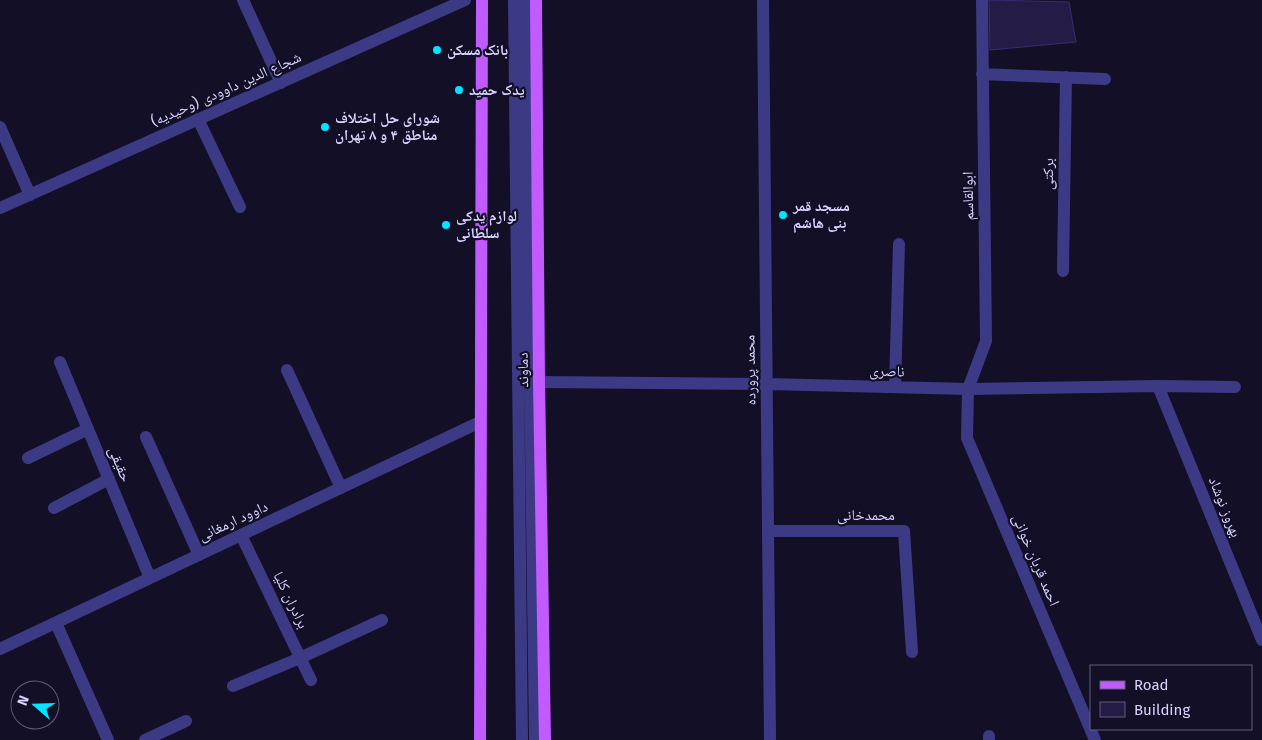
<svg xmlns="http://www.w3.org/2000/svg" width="1262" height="740" viewBox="0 0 1262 740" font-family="'Fira Sans','Noto Naskh Arabic',sans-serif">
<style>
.building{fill:#241b47;stroke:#3b2d73}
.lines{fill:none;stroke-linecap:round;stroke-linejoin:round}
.minor{stroke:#3d3a85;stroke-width:12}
.major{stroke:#c25bff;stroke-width:12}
.poi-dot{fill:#00e5ff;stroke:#130f26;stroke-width:2}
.labels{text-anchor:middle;stroke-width:4.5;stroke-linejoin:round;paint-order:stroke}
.poi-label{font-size:15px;font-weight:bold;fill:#d9d4ff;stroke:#130f26;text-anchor:start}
.street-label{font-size:15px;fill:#d9d4ff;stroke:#130f26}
</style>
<rect width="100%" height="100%" fill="#130f26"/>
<path class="building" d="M 989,0 L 1069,2 L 1076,42 L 990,50 Z"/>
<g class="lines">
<path class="minor" d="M 243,0 L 281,83
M 514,0 L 522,740
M 525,0 L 535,740
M 763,0 L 770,740
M 982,0 L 986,341 L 968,389 L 967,438 L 1095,740
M 982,74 L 1105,79
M 198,119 L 240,207
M 0,127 L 30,195
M 0,208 L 465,0
M 1063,271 L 1066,77
M 60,362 L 150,578
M 287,370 L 341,488
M 539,382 L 767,384 L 968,389 L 1158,386 L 1235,387
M 1158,386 L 1262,640
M 895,387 L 899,244
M 146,437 L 199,555
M 28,458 L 88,429
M 54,508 L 109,479
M 768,531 L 904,531 L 912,652
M 241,535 L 311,680
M 56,623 L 108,740
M 0,649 L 480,422
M 233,686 L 300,658 L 382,620
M 989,736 L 989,740
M 145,740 L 186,721"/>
<path class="major" d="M 536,0 L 539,382 L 545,740
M 480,740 L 482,0"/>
</g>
<g class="poi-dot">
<circle cx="437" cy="50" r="5"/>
<circle cx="459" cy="90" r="5"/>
<circle cx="325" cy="127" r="5"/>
<circle cx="783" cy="215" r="5"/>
<circle cx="446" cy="225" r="5"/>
</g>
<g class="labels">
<g class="poi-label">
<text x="447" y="55">بانک مسکن</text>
<text x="469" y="95">یدک حمید</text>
<text x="335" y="123">شورای حل اختلاف<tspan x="335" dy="17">مناطق ۴ و ۸ تهران</tspan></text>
<text x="793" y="211">مسجد قمر<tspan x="793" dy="17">بنی هاشم</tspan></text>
<text x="456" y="221">لوازم یدکی<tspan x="456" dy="17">سلطانی</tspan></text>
</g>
<g class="street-label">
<text transform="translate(226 89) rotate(-24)" y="5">شجاع الدین داوودی (وحیدیه)</text>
<text transform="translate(1048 174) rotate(-89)" y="5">برکتی</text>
<text transform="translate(968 196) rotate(-91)" y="5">ابوالقاسم</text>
<text transform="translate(523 370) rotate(-91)" y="5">دماوند</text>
<text transform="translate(750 370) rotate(-91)" y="5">محمد پرورده</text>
<text transform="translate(887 371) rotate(2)" y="5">ناصری</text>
<text transform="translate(120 464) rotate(67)" y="5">حقیقی</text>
<text transform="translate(1225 507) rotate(68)" y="5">بهروز نوشاد</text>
<text x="866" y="520">محمدخانی</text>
<text transform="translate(233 521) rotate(-25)" y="5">داوود ارمغانی</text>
<text transform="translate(1036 560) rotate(67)" y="5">احمد قربان خوانی</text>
<text transform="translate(291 600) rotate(64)" y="5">برادران کلیا</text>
</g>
</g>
<rect x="1090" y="665" width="162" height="65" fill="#130f26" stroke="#625e7d"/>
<rect x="1100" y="681" width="25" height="8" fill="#c25bff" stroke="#625e7d"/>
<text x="1134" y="690" font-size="15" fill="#d9d4ff">Road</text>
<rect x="1100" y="702" width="25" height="15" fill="#241b47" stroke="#625e7d"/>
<text x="1134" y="715" font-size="15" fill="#d9d4ff">Building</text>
<g transform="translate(35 705) rotate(290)"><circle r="24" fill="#130f26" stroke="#625e7d"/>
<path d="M0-4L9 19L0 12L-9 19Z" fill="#00e5ff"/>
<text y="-8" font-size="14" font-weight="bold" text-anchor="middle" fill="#d9d4ff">N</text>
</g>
</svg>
